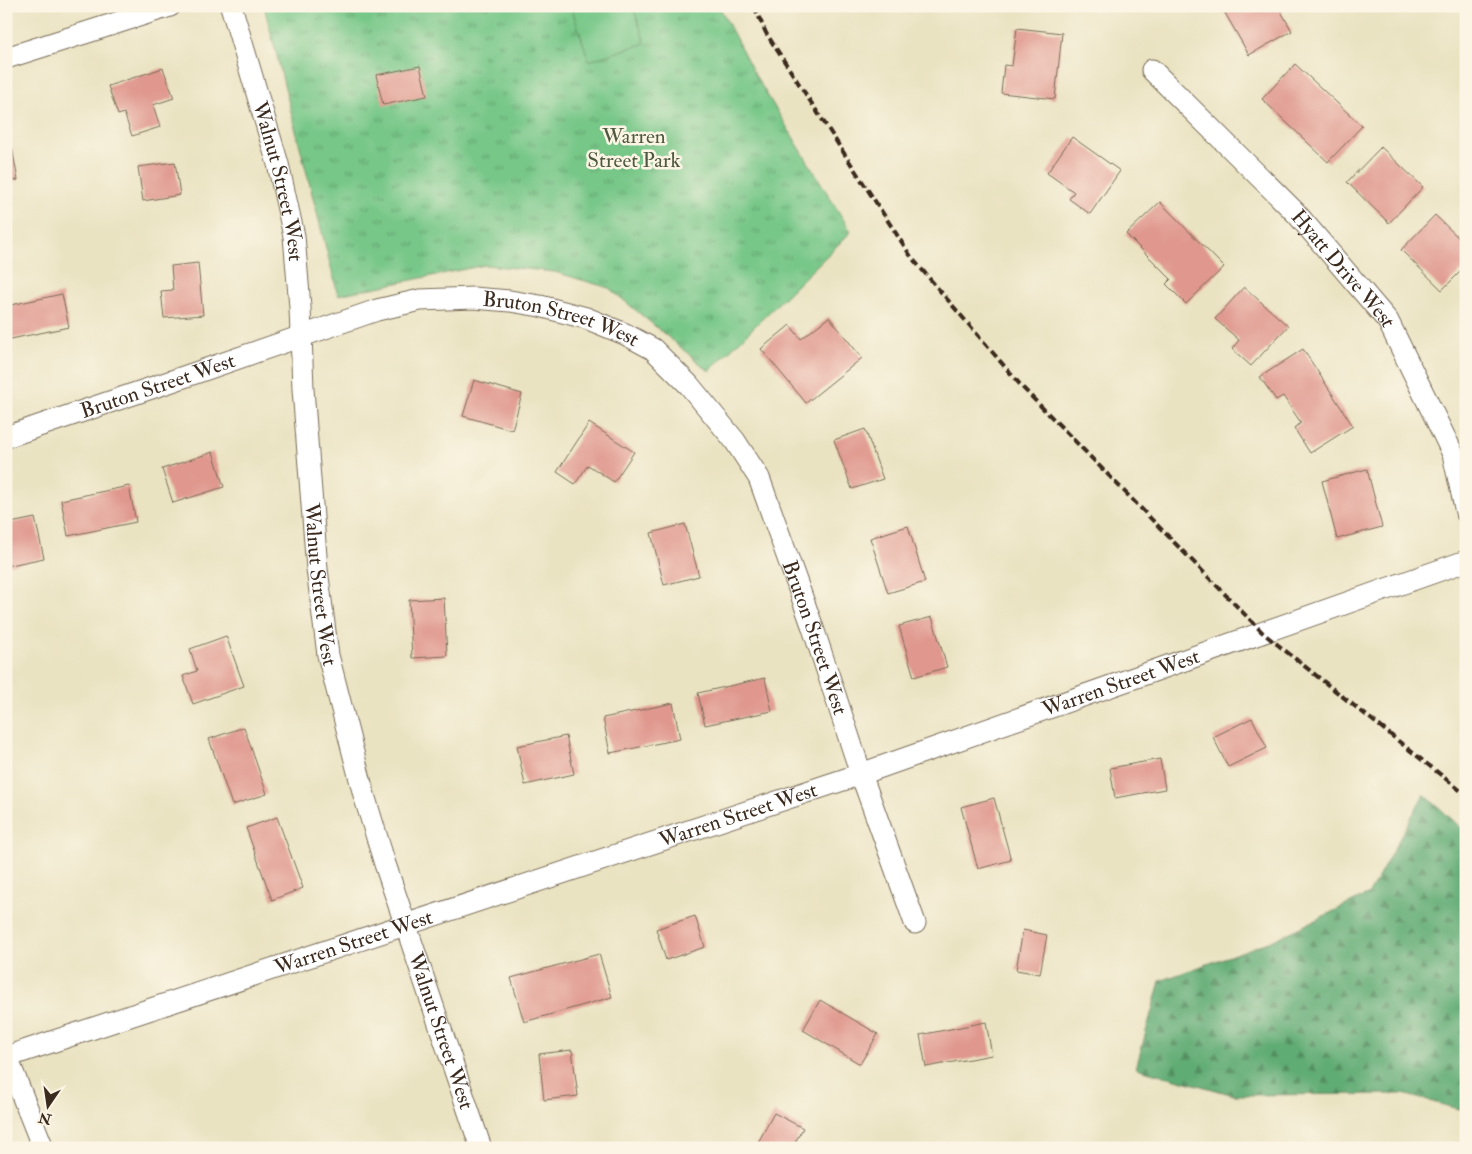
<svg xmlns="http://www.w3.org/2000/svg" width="1472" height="1154" viewBox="0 0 1472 1154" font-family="'IM FELL Double Pica',serif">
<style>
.grass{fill:url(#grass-tufts);stroke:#597853}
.forest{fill:url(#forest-firs);stroke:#4e6b49}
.garden{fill:#77c788;stroke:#597853}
.building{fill:#e0988e}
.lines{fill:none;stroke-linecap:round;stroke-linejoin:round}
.street-casing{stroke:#786b57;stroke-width:23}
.street{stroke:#fff;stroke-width:21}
.rail{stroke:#3b2a1e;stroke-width:4;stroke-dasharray:8 4;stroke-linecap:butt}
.labels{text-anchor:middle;stroke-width:5;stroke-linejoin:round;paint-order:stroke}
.park-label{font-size:21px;fill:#4d593e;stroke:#fcf5e5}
.street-label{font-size:21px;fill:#3b2a1e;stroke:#fcf5e5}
</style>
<defs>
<pattern id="grass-tufts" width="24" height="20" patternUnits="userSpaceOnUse" patternTransform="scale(1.25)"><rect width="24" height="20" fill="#77c788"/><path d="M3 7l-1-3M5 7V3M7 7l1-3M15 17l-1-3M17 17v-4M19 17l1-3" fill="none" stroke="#63a26f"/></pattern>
<pattern id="forest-firs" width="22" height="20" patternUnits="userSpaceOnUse" patternTransform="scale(1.25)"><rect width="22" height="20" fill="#61ac74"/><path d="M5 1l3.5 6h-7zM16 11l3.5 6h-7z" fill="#518c5f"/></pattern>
</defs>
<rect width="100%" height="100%" fill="#fcf5e5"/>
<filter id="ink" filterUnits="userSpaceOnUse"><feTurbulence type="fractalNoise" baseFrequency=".02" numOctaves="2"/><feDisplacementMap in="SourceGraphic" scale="10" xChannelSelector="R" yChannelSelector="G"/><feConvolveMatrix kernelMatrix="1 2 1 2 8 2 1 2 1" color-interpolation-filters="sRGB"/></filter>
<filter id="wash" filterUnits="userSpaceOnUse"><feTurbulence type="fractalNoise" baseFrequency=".0096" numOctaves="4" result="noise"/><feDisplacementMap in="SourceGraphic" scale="20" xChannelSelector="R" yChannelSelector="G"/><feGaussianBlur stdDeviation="1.12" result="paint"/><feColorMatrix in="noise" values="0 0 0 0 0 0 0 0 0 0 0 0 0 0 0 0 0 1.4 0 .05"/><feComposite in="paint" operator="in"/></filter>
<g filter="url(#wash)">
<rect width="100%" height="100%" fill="#eae3c2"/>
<path class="grass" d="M 264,6 L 719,6 L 755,75 L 851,232 L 709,371 L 609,288 L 555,272 L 485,265 L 338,295 Z"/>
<path class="forest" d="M 1424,794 L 1466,832 L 1466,1111 L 1403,1094 L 1234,1095 L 1136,1068 L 1160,981 L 1274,940 L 1369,894 Z"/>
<path class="garden" d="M 571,6 L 633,6 L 645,43 L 589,61 Z"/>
<g id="blocks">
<path class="building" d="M 1221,6 L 1278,6 L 1292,31 L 1249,55 Z
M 1017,28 L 1062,33 L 1055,99 L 1001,93 L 1004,65 L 1012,66 Z
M 1295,64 L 1362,126 L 1328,162 L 1262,99 Z
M 420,66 L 427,96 L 383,105 L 376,75 Z
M 163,68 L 174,98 L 153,105 L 160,127 L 132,136 L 124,113 L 118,115 L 108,86 Z
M 1072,137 L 1120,171 L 1090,214 L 1069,199 L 1074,192 L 1047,173 Z
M 1381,147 L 1423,187 L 1389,223 L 1347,182 Z
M 12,148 L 18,180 L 6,182 L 6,149 Z
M 175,162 L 180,195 L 143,201 L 138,167 Z
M 1160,202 L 1224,267 L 1186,304 L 1166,284 L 1171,279 L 1126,234 Z
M 1435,215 L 1466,245 L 1466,266 L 1442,290 L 1401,250 Z
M 198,263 L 203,315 L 164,318 L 161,291 L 173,290 L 171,266 Z
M 1244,287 L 1288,326 L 1251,366 L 1232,349 L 1239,340 L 1215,319 Z
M 62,294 L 69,327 L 6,340 L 6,306 Z
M 829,317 L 862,358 L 806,403 L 761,349 L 790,325 L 801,339 Z
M 1303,349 L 1353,426 L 1310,453 L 1294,428 L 1301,423 L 1283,396 L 1276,400 L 1260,377 Z
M 474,380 L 522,394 L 512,430 L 463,416 Z
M 589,423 L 634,452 L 614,482 L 588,465 L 575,484 L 557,472 Z
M 865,429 L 883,479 L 852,489 L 834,440 Z
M 213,452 L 224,487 L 173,503 L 162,469 Z
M 1367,469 L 1382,527 L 1337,539 L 1322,481 Z
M 129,486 L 136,522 L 68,536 L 61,500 Z
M 35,518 L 44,558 L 6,566 L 6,524 Z
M 685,524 L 699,576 L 664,585 L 651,533 Z
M 908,526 L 925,582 L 888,593 L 870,538 Z
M 444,598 L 447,656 L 412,658 L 409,600 Z
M 932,617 L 947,667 L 914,677 L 899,626 Z
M 226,636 L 244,686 L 193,704 L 183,676 L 197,671 L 190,649 Z
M 765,678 L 772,711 L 705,725 L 698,693 Z
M 673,703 L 680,739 L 610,753 L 603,718 Z
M 1252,718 L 1267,748 L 1228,767 L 1213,737 Z
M 244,727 L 267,794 L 232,805 L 209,739 Z
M 566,736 L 574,774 L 525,785 L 517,746 Z
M 1160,759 L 1165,789 L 1115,798 L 1110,768 Z
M 994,798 L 1011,860 L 978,869 L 961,807 Z
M 277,817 L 303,888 L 272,900 L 246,828 Z
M 695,916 L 705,947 L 666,960 L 656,929 Z
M 1023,930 L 1047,935 L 1040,974 L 1016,970 Z
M 599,954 L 612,997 L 524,1022 L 511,978 Z
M 820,1000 L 878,1034 L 860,1064 L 803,1030 Z
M 986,1022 L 992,1055 L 926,1067 L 920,1035 Z
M 572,1050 L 578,1096 L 544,1100 L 539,1054 Z
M 774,1113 L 803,1128 L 792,1148 L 755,1148 Z"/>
</g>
</g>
<g filter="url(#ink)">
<use href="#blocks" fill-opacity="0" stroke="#786b57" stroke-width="1"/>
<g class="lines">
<g class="street-casing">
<g id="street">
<path id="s1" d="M 231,6 L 278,164 L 294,236 L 300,307 L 303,389 L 317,569 L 328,655 L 364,795 L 385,864 L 481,1148"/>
<path d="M 6,58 L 170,6"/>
<path id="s2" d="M 1152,70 L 1296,213 L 1388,321 L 1453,454 L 1466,512"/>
<path id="s3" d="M 6,437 L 172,381 L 377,310 L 420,300 L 473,298 L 510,301 L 540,306 L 586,318 L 625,334 L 653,349 L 689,385 L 735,441 L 759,478 L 812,625 L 861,774 L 915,923"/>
<path id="s4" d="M 6,1057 L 861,774 L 1466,561"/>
<path d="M 7,1057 L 43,1148"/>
</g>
</g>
<use href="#street" class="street"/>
<path class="rail" d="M 754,6 L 766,33 L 912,258 L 1023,388 L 1263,633 L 1466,795"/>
</g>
</g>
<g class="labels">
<g class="park-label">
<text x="634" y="143">Warren<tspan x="634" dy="24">Street Park</tspan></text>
</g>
<g class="street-label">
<text dy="7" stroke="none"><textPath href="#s1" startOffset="182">Walnut Street West</textPath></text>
<text dy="7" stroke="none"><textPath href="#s2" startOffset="276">Hyatt Drive West</textPath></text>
<text dy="7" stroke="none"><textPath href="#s3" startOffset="580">Bruton Street West</textPath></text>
<text dy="7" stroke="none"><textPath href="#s3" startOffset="160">Bruton Street West</textPath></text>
<text dy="7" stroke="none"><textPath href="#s1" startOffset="588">Walnut Street West</textPath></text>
<text dy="7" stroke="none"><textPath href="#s3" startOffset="1015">Bruton Street West</textPath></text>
<text dy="7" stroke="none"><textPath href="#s4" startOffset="1176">Warren Street West</textPath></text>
<text dy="7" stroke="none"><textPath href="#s4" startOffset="771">Warren Street West</textPath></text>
<text dy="7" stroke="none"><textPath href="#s4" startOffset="366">Warren Street West</textPath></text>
<text dy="7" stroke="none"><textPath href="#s1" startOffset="1052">Walnut Street West</textPath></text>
</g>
</g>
<rect width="1472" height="1154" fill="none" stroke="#fcf5e5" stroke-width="25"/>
<g transform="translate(48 1106) rotate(193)" stroke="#fcf5e5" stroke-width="4" paint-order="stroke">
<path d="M0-4L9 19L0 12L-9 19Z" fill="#3b2a1e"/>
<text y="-8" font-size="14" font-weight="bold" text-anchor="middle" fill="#3b2a1e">N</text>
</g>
</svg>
